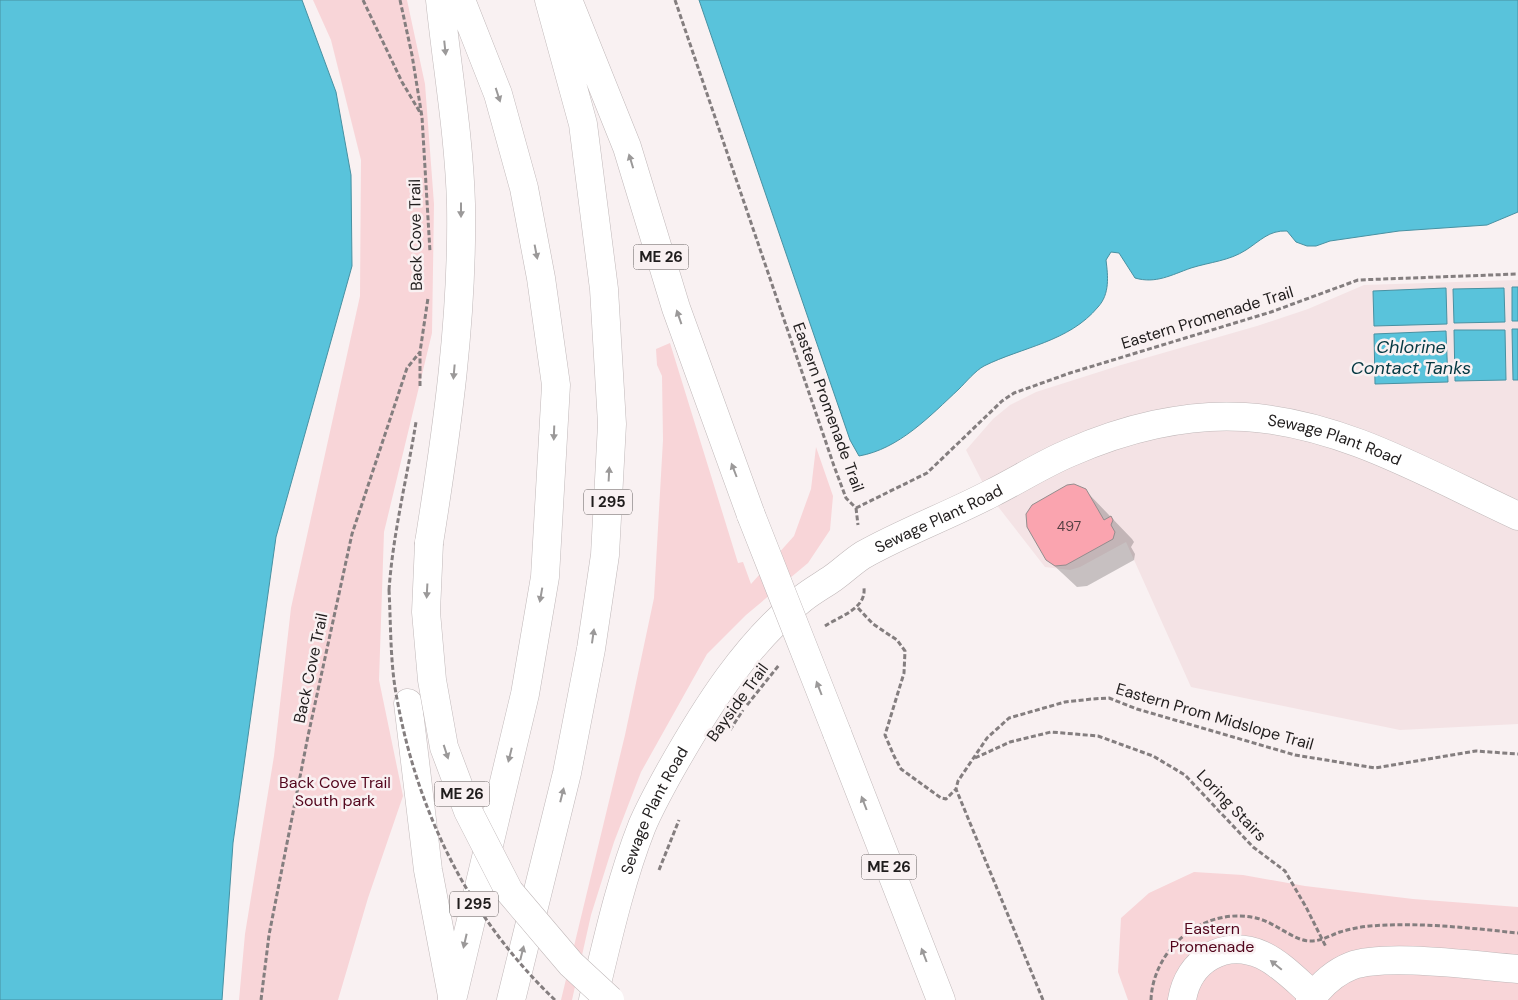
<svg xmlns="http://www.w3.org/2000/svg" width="1518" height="1000" viewBox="0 0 1518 1000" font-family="'DM Sans',sans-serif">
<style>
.built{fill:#f4e3e5}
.green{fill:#f8d5d8}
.water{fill:#59c3db;stroke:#4891a2}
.shadow{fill:#0003}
.building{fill:#faa4af;stroke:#948d8e}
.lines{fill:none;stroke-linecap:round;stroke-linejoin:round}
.minor-casing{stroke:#c0b8b9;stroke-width:29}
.highway-casing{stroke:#c0b8b9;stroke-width:29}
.path{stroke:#847e7f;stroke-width:3;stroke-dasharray:5 2.5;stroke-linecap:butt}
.minor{stroke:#fff;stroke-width:28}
.highway{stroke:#fff;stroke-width:28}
.highway-bridge-casing{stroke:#c0b8b9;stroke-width:29;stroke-linecap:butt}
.path-bridge{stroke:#847e7f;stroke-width:3;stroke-dasharray:5 2.5;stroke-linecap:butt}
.highway-bridge{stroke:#fff;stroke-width:28}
.oneway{fill:#9b9999}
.labels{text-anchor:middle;stroke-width:5;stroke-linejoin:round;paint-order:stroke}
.number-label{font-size:14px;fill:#563f42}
.shield{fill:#f9f1f2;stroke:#615d5d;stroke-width:1}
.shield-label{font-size:15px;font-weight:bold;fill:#201d1d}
.street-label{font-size:16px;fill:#201d1d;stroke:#f9f1f2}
.park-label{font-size:16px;fill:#52051c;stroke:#f9f1f2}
.water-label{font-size:18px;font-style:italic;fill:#043842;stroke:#f9f1f2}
</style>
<rect width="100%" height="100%" fill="#f9f1f2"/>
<path class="built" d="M 1518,280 L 1518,724 L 1400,730 L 1191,687 L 1126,542 L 1080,567 L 1070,570 L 1045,567 L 989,495 L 966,450 L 993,419 L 1010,405 L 1036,392 L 1121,365 L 1257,326 L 1308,309 L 1364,285 Z"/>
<path class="green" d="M 313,0 L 407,0 L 425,84 L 434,204 L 432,333 L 384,532 L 379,680 L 403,796 L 368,898 L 338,1000 L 239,1000 L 245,934 L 274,756 L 291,608 L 360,296 L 361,160 L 331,40 Z
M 670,343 L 738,563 L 743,562 L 751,584 L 794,536 L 811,489 L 816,447 L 833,496 L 830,530 L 808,563 L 746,615 L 707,654 L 641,772 L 614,842 L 591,915 L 572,1000 L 561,1000 L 625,735 L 654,598 L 663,440 L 662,376 L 657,365 L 656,349 Z
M 1194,872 L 1243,875 L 1305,886 L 1413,899 L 1518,907 L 1518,1000 L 1128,1000 L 1118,972 L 1121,918 L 1149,893 Z"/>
<path class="water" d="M 0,0 L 302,0 L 336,92 L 351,175 L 352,266 L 276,537 L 233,843 L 222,1000 L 0,1000 Z
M 699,0 L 1518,0 L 1518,212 L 1487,225 L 1399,231 L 1330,241 L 1316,246 L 1307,246 L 1296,242 L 1287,231 C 1269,230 1260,241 1246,250 C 1229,261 1210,262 1191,268 C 1171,275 1156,284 1135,278 L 1119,253 L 1111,252 L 1106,260 C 1108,276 1110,294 1098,307 C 1069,342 1022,347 984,366 C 975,371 966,382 959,389 C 930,416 899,449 859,456 L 850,440 Z
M 1512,287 L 1518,287 L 1518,321 L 1512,321 Z
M 1446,288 L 1447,324 L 1374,326 L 1373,291 Z
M 1504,288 L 1505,322 L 1454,323 L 1453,289 Z
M 1512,329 L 1518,329 L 1518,380 L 1513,380 Z
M 1454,330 L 1505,330 L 1506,380 L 1455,381 Z
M 1446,331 L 1448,382 L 1375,384 L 1374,334 Z"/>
<path class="shadow" d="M 1085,490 L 1132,539 L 1134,542 L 1131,547 L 1135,554 L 1134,560 L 1087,586 L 1077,587 L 1047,559 Z"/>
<path class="building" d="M 1074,484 L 1086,489 L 1104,520 L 1111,516 L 1113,520 L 1111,525 L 1115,532 L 1113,539 L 1066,565 L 1055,566 L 1046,560 L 1027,527 L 1026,514 L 1032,505 L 1067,485 Z"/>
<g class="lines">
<g class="minor-casing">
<g id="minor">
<path d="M 408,703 L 428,870 L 452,996"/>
<path id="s1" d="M 593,1000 C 607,942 620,882 642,826 C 650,807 660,789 670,771 C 705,709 746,643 802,599 C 812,591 823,585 833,578 C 843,571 852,562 863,555 C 904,532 950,515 992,493 C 1018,480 1043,464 1069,453 C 1123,429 1186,413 1245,417 C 1343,423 1431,476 1518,516"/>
<path d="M 1182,1000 C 1188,961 1224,938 1262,955 C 1280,963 1298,982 1313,995"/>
<path d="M 1310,1000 C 1321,985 1333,973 1351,966 C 1386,953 1477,966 1518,969"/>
</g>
</g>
<g class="highway-casing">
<path id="highway" d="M 568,0 L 627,147 L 676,308 L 751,515
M 429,543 C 447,430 463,318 461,204 C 459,135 447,68 440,0
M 837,733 L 941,1000
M 452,1000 L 525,694 L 545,577 L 556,385 L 541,278 L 524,188 L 498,94 L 461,0
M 511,1000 L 567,773 L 591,649 L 605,555 L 612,424 L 604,289 L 583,124 L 549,0"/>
</g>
<path class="path" d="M 363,0 L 402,82 L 421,114
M 400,0 L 412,55 L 422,117 L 430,252
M 675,0 L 834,466 L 846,498 L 856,508
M 420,386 L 420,352 L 428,298
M 856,508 L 927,473 L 1002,401 L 1014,393 L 1070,373 L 1271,312 L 1358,280 L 1518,274
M 856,508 L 858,525
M 389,590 C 393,533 407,478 416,422
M 858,608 L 873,624 L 897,640 L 905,651 L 904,673 L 885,735 L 894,756 L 901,769 L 941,798 L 946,799 L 956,789
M 825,626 C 840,616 866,609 864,588
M 747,705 L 779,665
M 730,730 L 743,710
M 975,758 L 1010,742 L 1051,732 L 1098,736 L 1153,756 L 1185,775 L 1253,847 L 1285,871 L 1306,907 L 1326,947
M 659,870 L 679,820
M 261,1000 L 269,935 L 308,736 L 352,534 L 407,368 L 420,352
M 1043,1000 L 956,789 L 958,781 L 987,738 L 1009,718 L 1065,702 L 1092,699 L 1109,698 L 1137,709 L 1295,755 L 1375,768 L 1476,751 L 1518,754
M 1151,1000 C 1153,948 1204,906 1256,918 C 1275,922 1295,942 1311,941 C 1322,941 1331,935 1340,932 C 1350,929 1360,927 1370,926 C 1419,922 1469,928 1518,933"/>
<use href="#minor" class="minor"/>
<use href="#highway" class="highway"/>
<g class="highway-bridge-casing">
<path id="highway-bridge" d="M 751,515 L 837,733
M 429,543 L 426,612 L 432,680 L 444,747 L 468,811 L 509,891 L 571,964 L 610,1000"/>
</g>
<path class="path-bridge" d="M 389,590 C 391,626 390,664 397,699 C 418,814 470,919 555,1000"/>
<use href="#highway-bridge" class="highway-bridge"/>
</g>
<defs><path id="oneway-solid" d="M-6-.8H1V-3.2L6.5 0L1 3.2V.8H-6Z" transform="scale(1.25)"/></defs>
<g class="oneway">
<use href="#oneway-solid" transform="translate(445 48) rotate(84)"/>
<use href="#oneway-solid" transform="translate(498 95) rotate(72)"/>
<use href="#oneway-solid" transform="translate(631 161) rotate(-107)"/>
<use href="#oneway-solid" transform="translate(461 210) rotate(90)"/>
<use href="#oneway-solid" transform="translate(536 252) rotate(79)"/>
<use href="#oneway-solid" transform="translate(679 317) rotate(-109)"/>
<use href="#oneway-solid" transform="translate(454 372) rotate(95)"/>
<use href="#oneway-solid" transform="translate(554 433) rotate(92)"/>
<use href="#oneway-solid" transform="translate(734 470) rotate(-111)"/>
<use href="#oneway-solid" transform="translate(609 474) rotate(-87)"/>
<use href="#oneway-solid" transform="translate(427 591) rotate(93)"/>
<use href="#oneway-solid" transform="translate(541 595) rotate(100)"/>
<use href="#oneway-solid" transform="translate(593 636) rotate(-82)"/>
<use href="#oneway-solid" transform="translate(819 688) rotate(-111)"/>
<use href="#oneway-solid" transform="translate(446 752) rotate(72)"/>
<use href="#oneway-solid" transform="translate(510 755) rotate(104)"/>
<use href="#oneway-solid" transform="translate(562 795) rotate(-76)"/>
<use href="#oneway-solid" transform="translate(864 803) rotate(-111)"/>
<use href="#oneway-solid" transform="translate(465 941) rotate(103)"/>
<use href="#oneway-solid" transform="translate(522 953) rotate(-76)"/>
<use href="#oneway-solid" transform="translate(924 955) rotate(-111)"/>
<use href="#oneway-solid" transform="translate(1276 965) rotate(-141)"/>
</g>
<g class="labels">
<g class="number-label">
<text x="1069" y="531">497</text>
</g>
<g class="shield">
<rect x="633.5" y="244.5" width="55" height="25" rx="4"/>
<rect x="584" y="489.5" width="48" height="25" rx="4"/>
<rect x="434.5" y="781.5" width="55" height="25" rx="4"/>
<rect x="861.5" y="854.5" width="55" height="25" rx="4"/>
<rect x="450" y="891.5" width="48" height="25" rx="4"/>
</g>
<g class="shield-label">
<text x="661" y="262">ME 26</text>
<text x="608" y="507">I 295</text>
<text x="462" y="799">ME 26</text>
<text x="889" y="872">ME 26</text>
<text x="474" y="909">I 295</text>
</g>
<g class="street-label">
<text transform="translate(415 235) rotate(-91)" y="6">Back Cove Trail</text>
<text transform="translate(1207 317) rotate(-17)" y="6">Eastern Promenade Trail</text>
<text transform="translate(829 407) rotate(70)" y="6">Eastern Promenade Trail</text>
<text dy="6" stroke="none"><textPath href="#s1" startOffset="1040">Sewage Plant Road</textPath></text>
<text dy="6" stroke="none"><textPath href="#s1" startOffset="620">Sewage Plant Road</textPath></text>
<text transform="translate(310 668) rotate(-78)" y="6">Back Cove Trail</text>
<text transform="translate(737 702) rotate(-54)" y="6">Bayside Trail</text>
<text transform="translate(1215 716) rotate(16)" y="6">Eastern Prom Midslope Trail</text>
<text transform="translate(1232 805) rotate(46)" y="6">Loring Stairs</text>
<text dy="6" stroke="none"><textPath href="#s1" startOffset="200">Sewage Plant Road</textPath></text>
</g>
<g class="park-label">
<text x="335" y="788">Back Cove Trail<tspan x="335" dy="18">South park</tspan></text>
<text x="1212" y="934">Eastern<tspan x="1212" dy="18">Promenade</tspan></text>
</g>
<g class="water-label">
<text x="1411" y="353">Chlorine<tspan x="1411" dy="21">Contact Tanks</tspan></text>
</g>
</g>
</svg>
